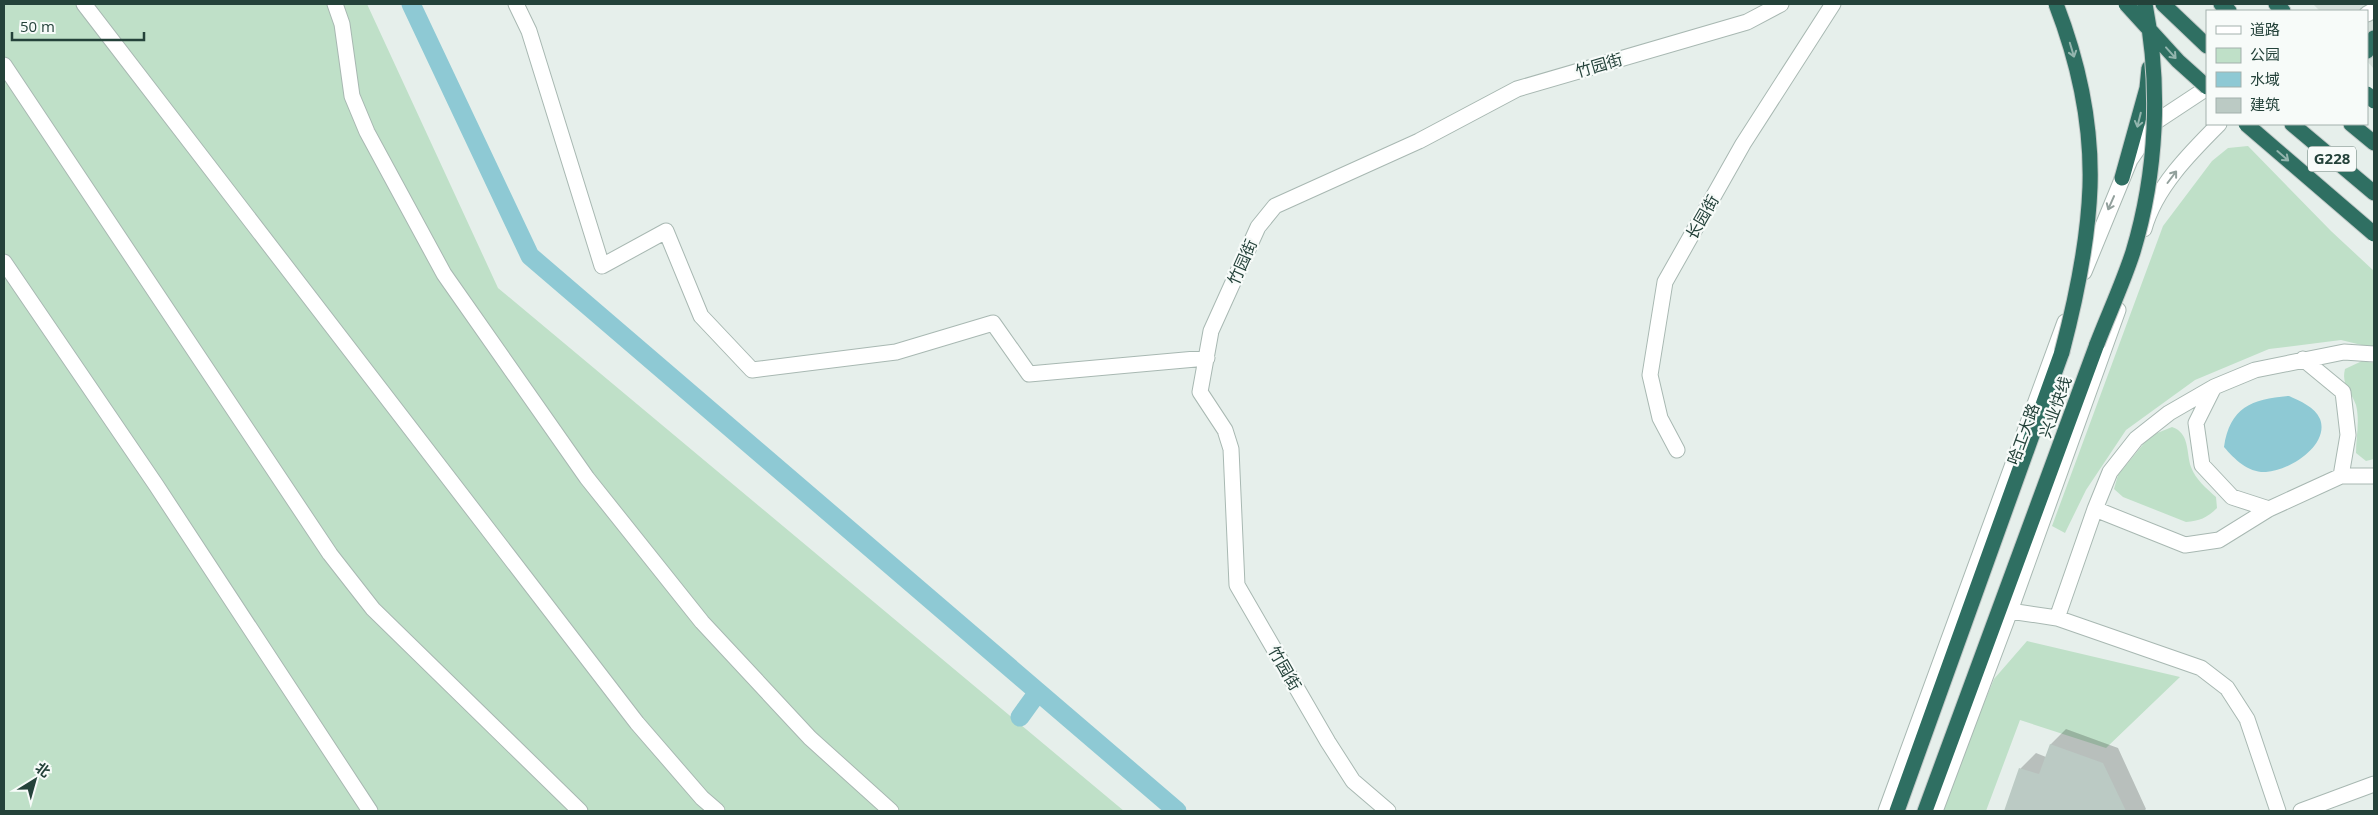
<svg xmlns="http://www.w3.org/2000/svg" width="2378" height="815" viewBox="0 0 2378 815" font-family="'Open Sans','Noto Sans SC',sans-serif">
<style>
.built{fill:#d4dfda}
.green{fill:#bfe0c8}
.water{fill:#8ec9d4}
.shadow{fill:#0003}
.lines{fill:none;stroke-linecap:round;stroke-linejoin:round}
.canal{stroke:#8ec9d4;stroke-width:19}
.building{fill:#bbcac4}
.minor-casing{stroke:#a8b8b2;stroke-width:17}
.highway-casing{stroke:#c2cac8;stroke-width:17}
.minor{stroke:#fff;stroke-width:15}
.highway{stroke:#2f6f62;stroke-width:15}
.highway-bridge-casing{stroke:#c2cac8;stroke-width:17;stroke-linecap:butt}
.highway-bridge{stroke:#2f6f62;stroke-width:15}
.oneway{stroke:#93b5ae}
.oneway2{stroke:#92a09c}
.labels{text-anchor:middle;stroke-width:4.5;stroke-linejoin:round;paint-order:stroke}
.shield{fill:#f7fbf9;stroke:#637a73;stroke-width:1}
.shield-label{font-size:15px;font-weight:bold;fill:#24423a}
.street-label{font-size:16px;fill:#24423a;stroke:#f7fbf9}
</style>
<rect width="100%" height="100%" fill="#e6efeb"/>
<path class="built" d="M 2313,4 L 2374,4 L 2374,69 L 2367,61 L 2367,11 L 2320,11 Z"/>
<path class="green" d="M 4,4 L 367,4 L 498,288 L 1124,811 L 4,811 Z
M 2248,146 L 2331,231 L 2374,271 L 2374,348 L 2341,340 L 2269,349 L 2195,380 L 2126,430 L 2086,490 L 2065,533 L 2052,526 L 2163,226 L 2212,161 L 2228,148 Z
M 2362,361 L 2374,363 L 2374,459 L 2366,461 L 2356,453 C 2356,437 2360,421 2356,405 C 2351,390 2341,385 2345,369 Z
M 2172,427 C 2190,433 2186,452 2191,467 C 2196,480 2206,488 2216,497 L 2217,508 C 2207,518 2199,521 2186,522 L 2123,497 L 2114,489 L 2118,475 L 2150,436 Z
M 2027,641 L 2180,677 L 2106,748 L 2020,720 L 1986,811 L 1939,811 L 1994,679 Z"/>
<path class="water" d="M 2289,396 C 2300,401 2315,407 2320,419 C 2330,445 2289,471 2266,472 C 2249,473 2235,460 2224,447 C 2230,407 2252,399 2289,396 Z"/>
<path class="shadow" d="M 2066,729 L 2118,748 L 2146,809 L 2144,811 L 2005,811 L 2021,768 L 2036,753 L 2046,757 L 2051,744 Z"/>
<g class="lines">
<path class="canal" d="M 411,4 L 530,256 L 1177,811
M 1020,717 L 1038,692"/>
</g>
<path class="building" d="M 2050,744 L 2103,763 L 2126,811 L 2004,811 L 2019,768 L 2039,774 Z"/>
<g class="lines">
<g class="minor-casing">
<path id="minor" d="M 84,4 L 637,723 L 702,798 L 717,811
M 335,4 L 342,24 L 352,96 L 367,132 L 444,274 L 587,478 L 702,622 L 810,738 L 891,811
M 516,4 L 529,31 L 602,266 L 666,231 L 701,316 L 752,370 L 896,352 L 993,323 L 1029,374 L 1207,358
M 2367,14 L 2374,10
M 4,65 L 330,554 L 373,609 L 580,811
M 2144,229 C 2155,188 2190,153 2219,124
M 4,262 L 156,485 L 370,811
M 2084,272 L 2130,160 L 2157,121 L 2207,88
M 2303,359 L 2343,392 L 2348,435 L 2341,476
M 2214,387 L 2196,423 L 2202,465 L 2232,497 L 2269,509
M 1677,450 L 1660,418 L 1650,375 L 1665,282 L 1743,144 L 1833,4
M 2095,509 L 2185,545 L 2219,540 L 2269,509 L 2341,476 L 2374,476
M 2010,611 L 2057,618 L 2201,668 L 2227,688 L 2247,719 L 2278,811
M 2057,618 L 2095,509 L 2110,472 L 2136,439 L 2169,413 L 2214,387 L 2255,370 L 2344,352 L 2374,354
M 1388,811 L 1353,781 L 1328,742 L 1237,585 L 1231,449 L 1225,430 L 1200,392 L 1211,331 L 1258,227 L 1275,206 L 1419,141 L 1517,89 L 1747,22 L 1781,4
M 1886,811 L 2065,322
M 1935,811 L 2010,611 L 2118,310
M 2301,811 L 2374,784"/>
</g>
<g class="highway-casing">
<path id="highway" d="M 2163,4 L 2207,46
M 2221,4 L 2229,11
M 2276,4 L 2283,11
M 2367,51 L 2374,38
M 2292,124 L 2374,193
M 2351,124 L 2374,143
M 2122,178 L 2147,88 L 2149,68
M 1897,811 L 2062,352
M 1925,811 L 2097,344"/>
</g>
<use href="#minor" class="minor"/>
<use href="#highway" class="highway"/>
<g class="highway-bridge-casing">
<path id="highway-bridge" d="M 2056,4 C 2078,61 2092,125 2090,187 C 2088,243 2076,299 2062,352
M 2126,4 L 2178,61 L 2207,87
M 2367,94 L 2374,101
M 2246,124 L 2374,234
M 2097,344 C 2109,313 2123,283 2133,252 C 2157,172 2161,86 2145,4"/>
</g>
<use href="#highway-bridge" class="highway-bridge"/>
</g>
<defs><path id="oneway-shaft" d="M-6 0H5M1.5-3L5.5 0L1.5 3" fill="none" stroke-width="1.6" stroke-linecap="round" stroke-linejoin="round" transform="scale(1.25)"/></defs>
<g class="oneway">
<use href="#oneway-shaft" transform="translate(2072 50) rotate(73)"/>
<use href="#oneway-shaft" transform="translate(2171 53) rotate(48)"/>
<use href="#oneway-shaft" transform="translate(2139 120) rotate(104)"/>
<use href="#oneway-shaft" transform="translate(2283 156) rotate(41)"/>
</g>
<g class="oneway2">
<use href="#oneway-shaft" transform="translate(2172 177) rotate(-53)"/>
<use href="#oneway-shaft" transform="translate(2111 203) rotate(114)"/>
</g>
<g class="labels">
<rect class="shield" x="2308" y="146.5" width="48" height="25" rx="4"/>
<g class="shield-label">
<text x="2332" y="164">G228</text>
</g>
<g class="street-label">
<text transform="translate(1599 65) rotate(-16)" y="6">竹园街</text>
<text transform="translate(1702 217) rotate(-60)" y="6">长园街</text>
<text transform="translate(1242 262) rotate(-66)" y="6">竹园街</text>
<text transform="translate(2055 407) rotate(-70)" y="6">兴业快线</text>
<text transform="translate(2023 434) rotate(-70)" y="6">哈工大路</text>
<text transform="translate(1285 668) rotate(60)" y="6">竹园街</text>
</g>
</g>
<rect width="2378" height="815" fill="none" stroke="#24423a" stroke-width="10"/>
<rect x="2206" y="10" width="162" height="115" fill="#f7fbf9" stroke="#a3b1ad"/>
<rect x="2216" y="26" width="25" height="8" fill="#ffffff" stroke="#a3b1ad"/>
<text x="2250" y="35" font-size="15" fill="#24423a">道路</text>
<rect x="2216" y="48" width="25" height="15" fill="#bfe0c8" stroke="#a3b1ad"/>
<text x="2250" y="60" font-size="15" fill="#24423a">公园</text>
<rect x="2216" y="72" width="25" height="15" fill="#8ec9d4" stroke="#a3b1ad"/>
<text x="2250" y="85" font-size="15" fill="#24423a">水域</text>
<rect x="2216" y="98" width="25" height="15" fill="#bbcac4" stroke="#a3b1ad"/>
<text x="2250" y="110" font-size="15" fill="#24423a">建筑</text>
<g transform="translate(35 780) rotate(37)" stroke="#f7fbf9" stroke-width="4" paint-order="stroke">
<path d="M0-4L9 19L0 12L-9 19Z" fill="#24423a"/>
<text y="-8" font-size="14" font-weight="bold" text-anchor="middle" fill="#24423a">北</text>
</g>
<path d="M12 32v8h132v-8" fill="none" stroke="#24423a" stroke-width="2.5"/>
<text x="20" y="32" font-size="15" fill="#24423a" stroke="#f7fbf9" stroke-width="4" paint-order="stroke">50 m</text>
</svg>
